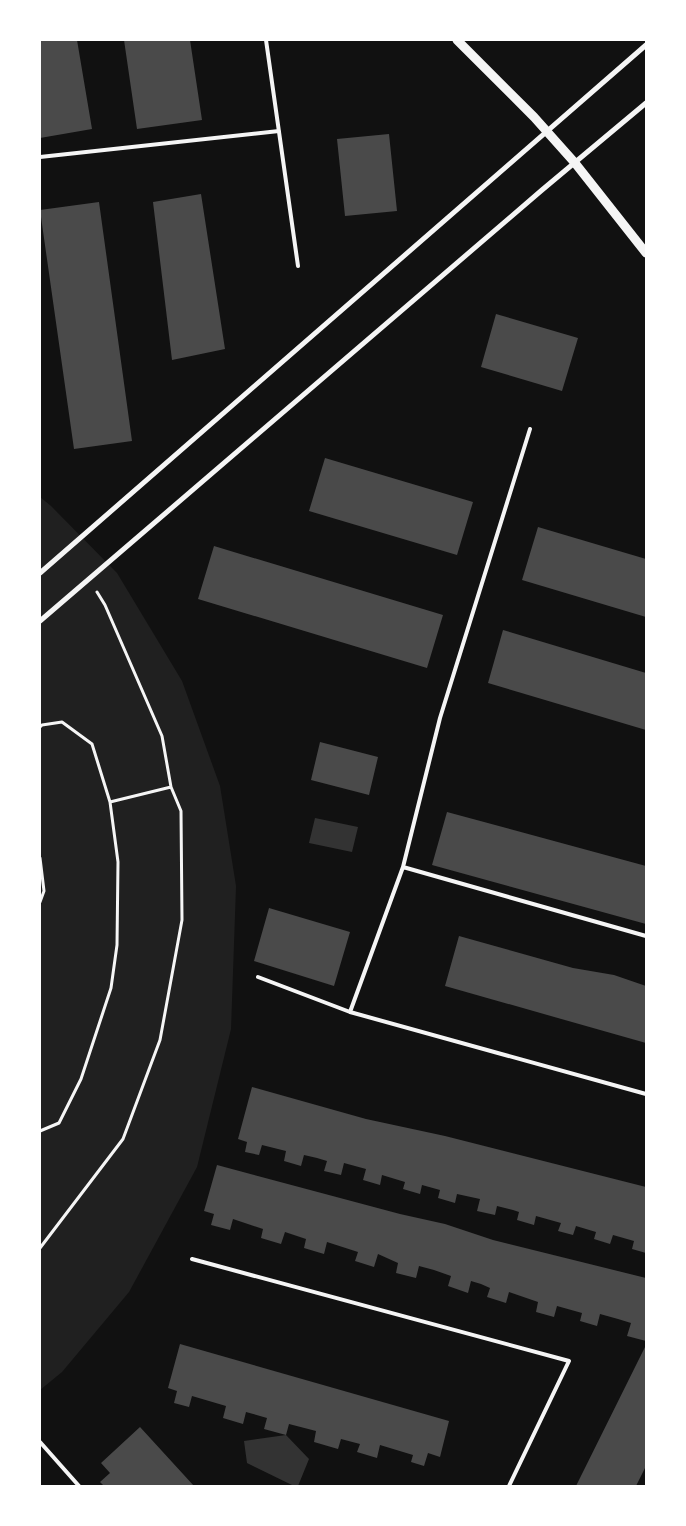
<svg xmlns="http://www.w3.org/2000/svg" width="686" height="1526" viewBox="0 0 686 1526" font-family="'Open Sans',sans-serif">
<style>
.green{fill:#202020}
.water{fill:#333}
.building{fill:#4a4a4a}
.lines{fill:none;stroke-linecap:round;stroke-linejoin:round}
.path{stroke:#f5f5f5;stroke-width:3}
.service{stroke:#f5f5f5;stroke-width:4}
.minor{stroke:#f5f5f5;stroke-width:5}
.tertiary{stroke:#f5f5f5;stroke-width:9}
</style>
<rect width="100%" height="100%" fill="#111"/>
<path class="green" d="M 40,497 L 51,506 L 117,573 L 182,681 L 220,786 L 236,886 L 231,1029 L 197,1167 L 129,1292 L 62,1372 L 40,1390 Z"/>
<path class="water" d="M 315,818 L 358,827 L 352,852 L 309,843 Z
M 286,1435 L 309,1459 L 298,1486 L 294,1486 L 247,1463 L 244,1441 Z"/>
<path class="building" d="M 40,40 L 77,40 L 92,129 L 40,138 Z
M 124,40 L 190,40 L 202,120 L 137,129 Z
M 389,134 L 397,211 L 345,216 L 337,139 Z
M 201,194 L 225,349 L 172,360 L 153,202 Z
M 99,202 L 132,441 L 74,449 L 40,210 Z
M 496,314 L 578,338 L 562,391 L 481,367 Z
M 325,458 L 473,502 L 457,555 L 309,511 Z
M 538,527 L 646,559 L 646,617 L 522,580 Z
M 214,546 L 443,615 L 427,668 L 198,599 Z
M 503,630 L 646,673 L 646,730 L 488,683 Z
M 320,742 L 378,757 L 369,795 L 311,780 Z
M 447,812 L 646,866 L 646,924 L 432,865 Z
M 269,908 L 350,932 L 334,986 L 254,961 Z
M 459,936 L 573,968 L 614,975 L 646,986 L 646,1043 L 445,986 Z
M 252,1087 L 366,1119 L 445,1136 L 646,1187 L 646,1253 L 632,1249 L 634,1241 L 613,1235 L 610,1244 L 594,1239 L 596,1232 L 576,1226 L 573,1235 L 558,1231 L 561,1223 L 536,1216 L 534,1225 L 517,1220 L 519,1212 L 513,1210 L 497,1206 L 495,1215 L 477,1211 L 480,1199 L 457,1194 L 455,1203 L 438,1198 L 440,1190 L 422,1185 L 420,1194 L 403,1189 L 405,1182 L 382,1175 L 380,1185 L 363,1180 L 366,1169 L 344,1163 L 341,1175 L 324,1171 L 327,1161 L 317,1158 L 304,1155 L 301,1166 L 284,1161 L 286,1151 L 262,1145 L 259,1155 L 245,1152 L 247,1142 L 238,1139 Z
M 217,1165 L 400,1214 L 445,1224 L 493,1240 L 646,1278 L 646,1341 L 627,1336 L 631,1323 L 618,1319 L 600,1314 L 597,1326 L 580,1321 L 582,1313 L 557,1306 L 554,1317 L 536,1312 L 538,1302 L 509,1292 L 506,1303 L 487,1297 L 490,1288 L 481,1284 L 471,1281 L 468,1293 L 448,1286 L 451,1276 L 434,1270 L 419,1266 L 416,1278 L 396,1273 L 398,1263 L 378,1254 L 374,1267 L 355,1261 L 358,1252 L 327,1242 L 324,1254 L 304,1248 L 306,1239 L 285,1232 L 281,1244 L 261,1238 L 263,1229 L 233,1219 L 230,1230 L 211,1225 L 214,1214 L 204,1211 Z
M 180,1344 L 449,1421 L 440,1457 L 428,1453 L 424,1466 L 411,1462 L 413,1455 L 380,1445 L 377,1458 L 357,1452 L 360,1444 L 341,1439 L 338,1449 L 314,1442 L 316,1431 L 289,1424 L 286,1435 L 264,1429 L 267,1418 L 246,1412 L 243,1424 L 223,1418 L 226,1406 L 192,1396 L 189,1407 L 174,1403 L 177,1391 L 168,1388 Z
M 646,1345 L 646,1466 L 636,1486 L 576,1486 Z
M 140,1427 L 194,1486 L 104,1486 L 100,1482 L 110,1473 L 101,1463 Z"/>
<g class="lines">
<path class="path" d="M 40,727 L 42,725 L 62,722 L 92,744 L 110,802 L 118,862 L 117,945 L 111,988 L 81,1079 L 59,1123 L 40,1131
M 110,802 L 171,787
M 40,858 L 44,891 L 40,902
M 40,1248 L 123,1139 L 160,1040 L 182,920 L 181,811 L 171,787 L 162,736 L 105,605 L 97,592"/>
<path class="service" d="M 266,40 L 298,266
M 40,157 L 279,131
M 403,867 L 646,936
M 258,977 L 350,1012 L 646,1094
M 350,1012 L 403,867 L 440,718 L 530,429
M 192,1259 L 569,1361 L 509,1486
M 40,1442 L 79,1486"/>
<path class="minor" d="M 40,573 L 646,45
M 40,621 L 542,190 L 646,103"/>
<path class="tertiary" d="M 457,40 L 534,117 L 575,163 L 646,253"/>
</g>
<rect width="686" height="1526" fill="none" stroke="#ffffff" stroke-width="82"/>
</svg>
